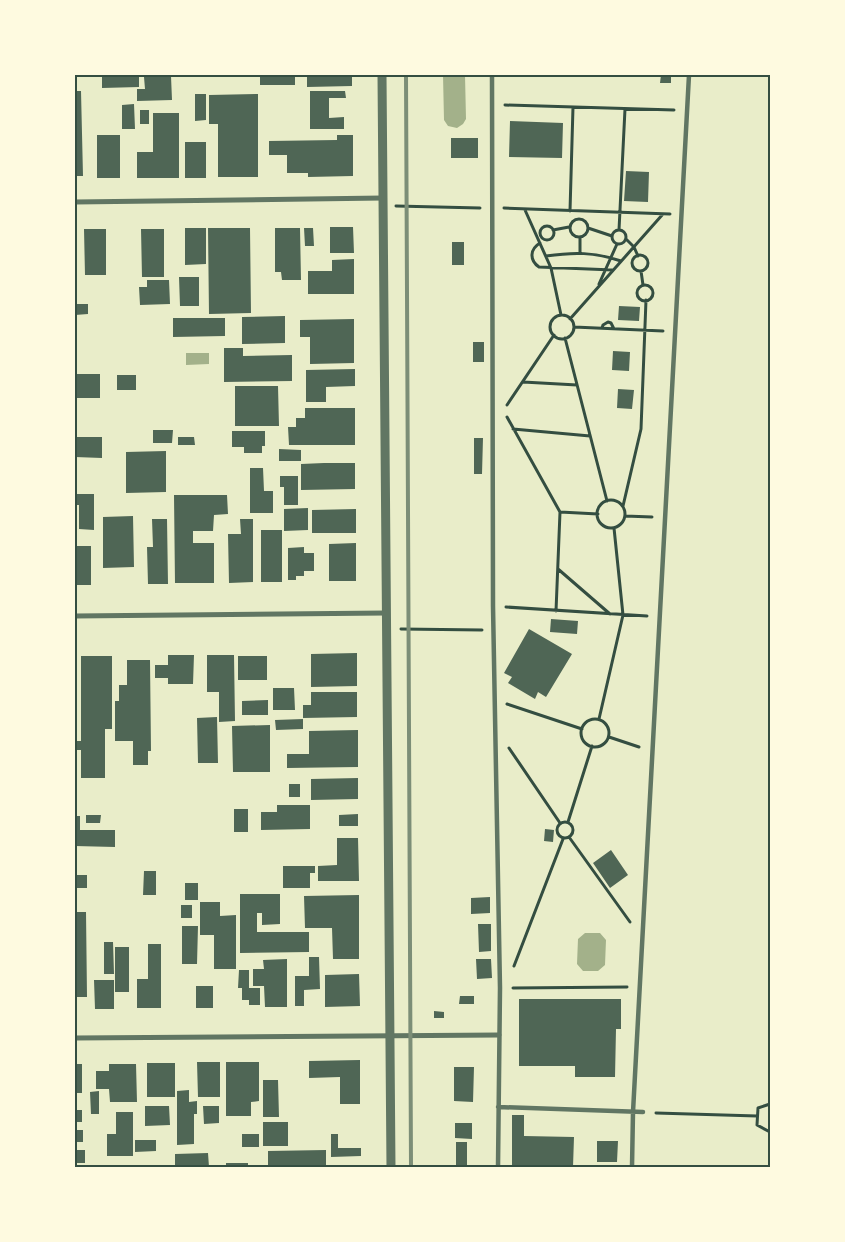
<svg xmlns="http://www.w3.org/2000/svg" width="845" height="1242" viewBox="0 0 845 1242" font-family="Ubuntu,sans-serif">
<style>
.water{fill:#a3b18a}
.building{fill:#4f6655}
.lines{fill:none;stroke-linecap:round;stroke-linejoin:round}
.path{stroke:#344e41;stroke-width:3}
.pedestrian{stroke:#617663;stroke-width:4.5}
.minor{stroke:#617663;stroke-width:5}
.tertiary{stroke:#617663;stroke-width:9}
.rail{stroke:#7c8e77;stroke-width:4}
.neatline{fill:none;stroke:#344e41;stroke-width:2}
</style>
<rect width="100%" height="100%" fill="#e9edc9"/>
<path class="water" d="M 443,75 L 465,75 L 466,119 L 463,124 L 457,128 L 448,126 L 444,120 Z
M 186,353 L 209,353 L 209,364 L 186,365 Z
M 585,933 L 600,933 L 606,940 L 605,965 L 598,971 L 583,971 L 577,964 L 578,939 Z"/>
<path class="building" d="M 102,75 L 139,75 L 139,87 L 102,88 Z
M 260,75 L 295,75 L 295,85 L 260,85 Z
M 307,75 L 352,75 L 352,86 L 307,87 Z
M 523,75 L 549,75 L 549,77 L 523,77 Z
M 661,75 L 671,75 L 671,83 L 660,83 Z
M 171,76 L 172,100 L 137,101 L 137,89 L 145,89 L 144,77 Z
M 75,91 L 81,91 L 83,176 L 75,176 Z
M 310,91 L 345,91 L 346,98 L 329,98 L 329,118 L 344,117 L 344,129 L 310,129 Z
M 195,94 L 206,94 L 206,120 L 195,121 Z
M 258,94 L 258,177 L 218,177 L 218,124 L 209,124 L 209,95 Z
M 134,104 L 135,129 L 122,129 L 122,105 Z
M 140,110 L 149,110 L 149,124 L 140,124 Z
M 153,113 L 179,113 L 179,178 L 137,178 L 137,152 L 153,152 Z
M 510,121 L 563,123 L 562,158 L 509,157 Z
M 97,135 L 120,135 L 120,178 L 97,178 Z
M 337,135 L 353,135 L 353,176 L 308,177 L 308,173 L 287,173 L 287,155 L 269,155 L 269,141 L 337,140 Z
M 451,138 L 478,138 L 478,158 L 451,158 Z
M 185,142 L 206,142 L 206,178 L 185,178 Z
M 626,171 L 649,172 L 648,202 L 624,201 Z
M 330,227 L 353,227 L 354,253 L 330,253 Z
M 185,228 L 206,228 L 206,264 L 185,265 Z
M 208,228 L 250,228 L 251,313 L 209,314 Z
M 275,228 L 300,228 L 301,280 L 282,280 L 281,272 L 275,272 Z
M 304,228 L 313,228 L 314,246 L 305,246 Z
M 84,229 L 106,229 L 106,275 L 85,275 Z
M 141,229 L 164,229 L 164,277 L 142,277 Z
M 452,242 L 464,242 L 464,265 L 452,265 Z
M 354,259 L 354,294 L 308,294 L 308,271 L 332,271 L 332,260 Z
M 179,277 L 199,277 L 199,306 L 180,306 Z
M 147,280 L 169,280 L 170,304 L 140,305 L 139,287 L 147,287 Z
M 75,304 L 88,304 L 88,314 L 75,315 Z
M 619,306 L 640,307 L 639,321 L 618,320 Z
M 285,316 L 285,343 L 242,344 L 242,317 Z
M 173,318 L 225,318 L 225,336 L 173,337 Z
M 354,319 L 354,363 L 310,364 L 310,337 L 300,337 L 300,320 Z
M 473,342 L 484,342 L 484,362 L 473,362 Z
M 224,348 L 243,348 L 243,356 L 292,355 L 292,381 L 224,382 Z
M 613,351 L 630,352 L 629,371 L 612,370 Z
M 355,369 L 355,386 L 326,387 L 326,402 L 306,402 L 306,370 Z
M 75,374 L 100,374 L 100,398 L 75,398 Z
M 117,375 L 136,375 L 136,390 L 117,390 Z
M 235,386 L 278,386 L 279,426 L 235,426 Z
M 618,389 L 634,390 L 632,409 L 617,408 Z
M 305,408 L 355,408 L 355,445 L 289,445 L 288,427 L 296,427 L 296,418 L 305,418 Z
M 153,430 L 173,430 L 172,443 L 153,443 Z
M 232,431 L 265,431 L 265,446 L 262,446 L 262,453 L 244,453 L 244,447 L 232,447 Z
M 75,437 L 102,437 L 102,458 L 75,457 Z
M 178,437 L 194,437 L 195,445 L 178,445 Z
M 474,438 L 483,438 L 482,474 L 474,474 Z
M 279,449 L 301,450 L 301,461 L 279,461 Z
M 166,451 L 166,492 L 126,493 L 126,452 Z
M 324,463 L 355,463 L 355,489 L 301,490 L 301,464 Z
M 250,468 L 263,468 L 264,491 L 273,491 L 273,513 L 250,513 Z
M 280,476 L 298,476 L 298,505 L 284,505 L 284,487 L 280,487 Z
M 76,494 L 94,494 L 94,530 L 79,529 L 79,505 L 76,505 Z
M 174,495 L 227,495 L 228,514 L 214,515 L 213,531 L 193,531 L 193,543 L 214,543 L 214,583 L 175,583 Z
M 308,508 L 308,530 L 284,531 L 284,509 Z
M 356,509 L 356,533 L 312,533 L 312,510 Z
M 133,516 L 134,567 L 103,568 L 103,517 Z
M 152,519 L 167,519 L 168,584 L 148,584 L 147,547 L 153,547 Z
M 240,519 L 253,519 L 253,582 L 229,583 L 228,534 L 241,534 Z
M 261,530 L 282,530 L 282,582 L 261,582 Z
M 356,543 L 356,581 L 329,581 L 329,544 Z
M 75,546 L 91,546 L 91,585 L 75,585 Z
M 304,547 L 304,553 L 314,553 L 314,571 L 304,571 L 304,576 L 296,576 L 296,580 L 288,580 L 288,548 Z
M 551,619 L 578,621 L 577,634 L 550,632 Z
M 529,629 L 572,654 L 546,697 L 538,692 L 535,699 L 508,683 L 512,677 L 504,673 Z
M 357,653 L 357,686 L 311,687 L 311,654 Z
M 168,655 L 194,655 L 193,684 L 168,684 L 168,678 L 155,678 L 155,665 L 168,665 Z
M 207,655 L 234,655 L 235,721 L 219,722 L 219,692 L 207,692 Z
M 81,656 L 112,656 L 112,729 L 105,729 L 105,778 L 81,778 L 81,750 L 75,750 L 75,741 L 81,741 Z
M 238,656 L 267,656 L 267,680 L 238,680 Z
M 127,660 L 150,660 L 151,751 L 148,751 L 148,765 L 133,765 L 133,741 L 115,741 L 115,701 L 119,701 L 119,685 L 127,685 Z
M 273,688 L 294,688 L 295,710 L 273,710 Z
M 311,692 L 357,692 L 357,717 L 303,718 L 303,705 L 311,705 Z
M 268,700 L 268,715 L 242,715 L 242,701 Z
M 217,717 L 218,763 L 198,763 L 197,718 Z
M 303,719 L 303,729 L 276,730 L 275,720 Z
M 270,725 L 270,772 L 233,772 L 232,726 Z
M 358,730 L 358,767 L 287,768 L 287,754 L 309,754 L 309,731 Z
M 358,778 L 358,799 L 311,800 L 311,779 Z
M 289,784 L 300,784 L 300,797 L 289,797 Z
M 277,805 L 310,805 L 310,829 L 261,830 L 261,812 L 277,812 Z
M 234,809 L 248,809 L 248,832 L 234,832 Z
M 358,814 L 358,826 L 339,826 L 339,815 Z
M 86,815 L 101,815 L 100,823 L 86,823 Z
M 75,816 L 80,816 L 80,830 L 115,830 L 115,847 L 75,846 Z
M 545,829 L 554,830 L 553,842 L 544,841 Z
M 337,838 L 358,838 L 359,881 L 318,881 L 318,866 L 337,865 Z
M 611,850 L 628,875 L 610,888 L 593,863 Z
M 283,866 L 315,866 L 315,873 L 310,873 L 310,888 L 283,888 Z
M 144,871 L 156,871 L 156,895 L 143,895 Z
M 75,875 L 87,875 L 87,888 L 75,888 Z
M 185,883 L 198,883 L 198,900 L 185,900 Z
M 240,894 L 280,894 L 280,924 L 262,925 L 262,913 L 257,913 L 257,932 L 309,932 L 309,952 L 240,953 Z
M 359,895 L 359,959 L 333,959 L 332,928 L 305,928 L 304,896 Z
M 490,897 L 490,913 L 471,914 L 471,898 Z
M 200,902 L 220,902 L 220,916 L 236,915 L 236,969 L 214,969 L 214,935 L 200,935 Z
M 181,905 L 192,905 L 192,918 L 181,918 Z
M 75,912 L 86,912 L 87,997 L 75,997 Z
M 478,924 L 491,924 L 491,951 L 479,952 Z
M 182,926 L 198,926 L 197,964 L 182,964 Z
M 104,942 L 113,942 L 114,974 L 104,974 Z
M 148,944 L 161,944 L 161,1008 L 137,1008 L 137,979 L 148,979 Z
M 115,947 L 129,947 L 129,992 L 115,992 Z
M 309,957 L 319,957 L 320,989 L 304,990 L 304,1006 L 295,1006 L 295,976 L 309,976 Z
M 287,959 L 287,1007 L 265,1007 L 264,986 L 253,986 L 253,969 L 264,969 L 263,960 Z
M 476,959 L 491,959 L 492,978 L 477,979 Z
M 239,970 L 249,970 L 249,988 L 260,988 L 260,1005 L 249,1005 L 249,1000 L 242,1000 L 242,988 L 238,988 Z
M 359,974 L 360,1006 L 325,1007 L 325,975 Z
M 94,980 L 114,980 L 114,1009 L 95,1009 Z
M 196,986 L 213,986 L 213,1008 L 196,1008 Z
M 460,996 L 474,996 L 474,1004 L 459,1004 Z
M 519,999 L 621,999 L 621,1029 L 616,1029 L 615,1077 L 575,1077 L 575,1066 L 519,1066 Z
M 434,1011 L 444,1012 L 444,1018 L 434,1018 Z
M 360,1060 L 360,1104 L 340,1104 L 340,1077 L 309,1078 L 309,1061 Z
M 197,1062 L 220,1062 L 220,1097 L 198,1097 Z
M 226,1062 L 259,1062 L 259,1101 L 251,1102 L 251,1116 L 226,1116 Z
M 147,1063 L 175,1063 L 175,1097 L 147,1097 Z
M 75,1064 L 82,1064 L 82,1093 L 75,1093 Z
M 109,1064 L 136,1064 L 137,1102 L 110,1102 L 109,1089 L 96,1089 L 96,1071 L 109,1071 Z
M 454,1067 L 474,1067 L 473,1102 L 454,1101 Z
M 263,1080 L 278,1080 L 279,1117 L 263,1117 Z
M 189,1090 L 189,1102 L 197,1101 L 197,1114 L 194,1114 L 194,1144 L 177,1145 L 177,1091 Z
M 99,1091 L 99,1114 L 91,1114 L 90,1092 Z
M 145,1106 L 169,1106 L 170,1125 L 145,1126 Z
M 203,1106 L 219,1106 L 219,1123 L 204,1124 Z
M 75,1110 L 82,1110 L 82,1122 L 75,1122 Z
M 116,1112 L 133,1112 L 133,1156 L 107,1156 L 107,1134 L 116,1134 Z
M 512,1115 L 524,1115 L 524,1136 L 574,1137 L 573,1167 L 512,1167 Z
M 263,1122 L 288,1122 L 288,1146 L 263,1146 Z
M 455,1123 L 472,1123 L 472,1139 L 455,1138 Z
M 75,1130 L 83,1130 L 83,1142 L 75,1142 Z
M 242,1134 L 259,1134 L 259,1147 L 242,1147 Z
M 331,1134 L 338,1134 L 338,1148 L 361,1148 L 361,1156 L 331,1157 Z
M 135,1140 L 156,1140 L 156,1151 L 135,1152 Z
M 597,1141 L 618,1141 L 617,1162 L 597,1162 Z
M 456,1142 L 467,1142 L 467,1167 L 456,1167 Z
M 75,1150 L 85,1150 L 85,1163 L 75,1163 Z
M 326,1150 L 326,1167 L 268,1167 L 268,1151 Z
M 208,1153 L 209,1167 L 175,1167 L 175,1154 Z
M 226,1163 L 248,1163 L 248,1167 L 226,1167 Z
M 346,1165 L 361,1165 L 361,1167 L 346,1167 Z"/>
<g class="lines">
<path class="path" d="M 505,105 L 674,110
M 396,206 L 480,208
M 504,208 L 670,214
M 525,210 L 551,268 L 561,315
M 570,211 L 573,107
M570 228a9 9 0 1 1 18 0a9 9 0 1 1-18 0Z
M540 233a7 7 0 1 1 14 0a7 7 0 1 1-14 0Z
M 588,228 L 612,236
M 553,230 L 569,227
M 619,230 L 625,109
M612 237a7 7 0 1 1 14 0a7 7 0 1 1-14 0Z
M 580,237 L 580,253
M 626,239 L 634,247 L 638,256
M 540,243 C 530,249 529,260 539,267 L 613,270
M632 263a8 8 0 1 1 16 0a8 8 0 1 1-16 0Z
M 546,256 C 574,252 594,252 621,261
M 641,271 L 643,285
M 599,284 L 617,244
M637 293a8 8 0 1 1 16 0a8 8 0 1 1-16 0Z
M550 327a12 12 0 1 1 24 0a12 12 0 1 1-24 0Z
M 570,319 L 663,214
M 574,327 L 663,331
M 602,328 L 603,325 L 608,322 L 611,323 L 614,329
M 565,338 L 607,501
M 523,382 L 577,385
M 507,405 L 554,335
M 507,417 L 560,512 L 598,514
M 513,429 L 590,436
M597 514a14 14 0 1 1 28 0a14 14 0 1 1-28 0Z
M 623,506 L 641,429 L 646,300
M 625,516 L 652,517
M 558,569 L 610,614
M 506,607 L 647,616
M 556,611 L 560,512
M 401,629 L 482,630
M 507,704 L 582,729
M 599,719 L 623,615 L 614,528
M581 733a14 14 0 1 1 28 0a14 14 0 1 1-28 0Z
M 609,737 L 639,747
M 509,748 L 560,823
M557 830a8 8 0 1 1 16 0a8 8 0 1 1-16 0Z
M 568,822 L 592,746
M 569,837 L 630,922
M 514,966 L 563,839
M 513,988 L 627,987
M 770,1104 L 758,1108 L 757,1125 L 770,1132
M 656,1113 L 757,1116"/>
<path class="pedestrian" d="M 492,75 L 493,606 L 500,988 L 498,1167
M 498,1107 L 643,1112
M 632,1167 L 633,1112 L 689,75"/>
<path class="minor" d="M 75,202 L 383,198
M 75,616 L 386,613
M 75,1038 L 499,1035"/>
<path class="tertiary" d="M 382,75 L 391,1167"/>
<path class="rail" d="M 406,75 L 411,1167"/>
</g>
<rect width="845" height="1242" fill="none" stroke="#fefae0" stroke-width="152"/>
<rect x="76" y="76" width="693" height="1090" class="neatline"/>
</svg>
